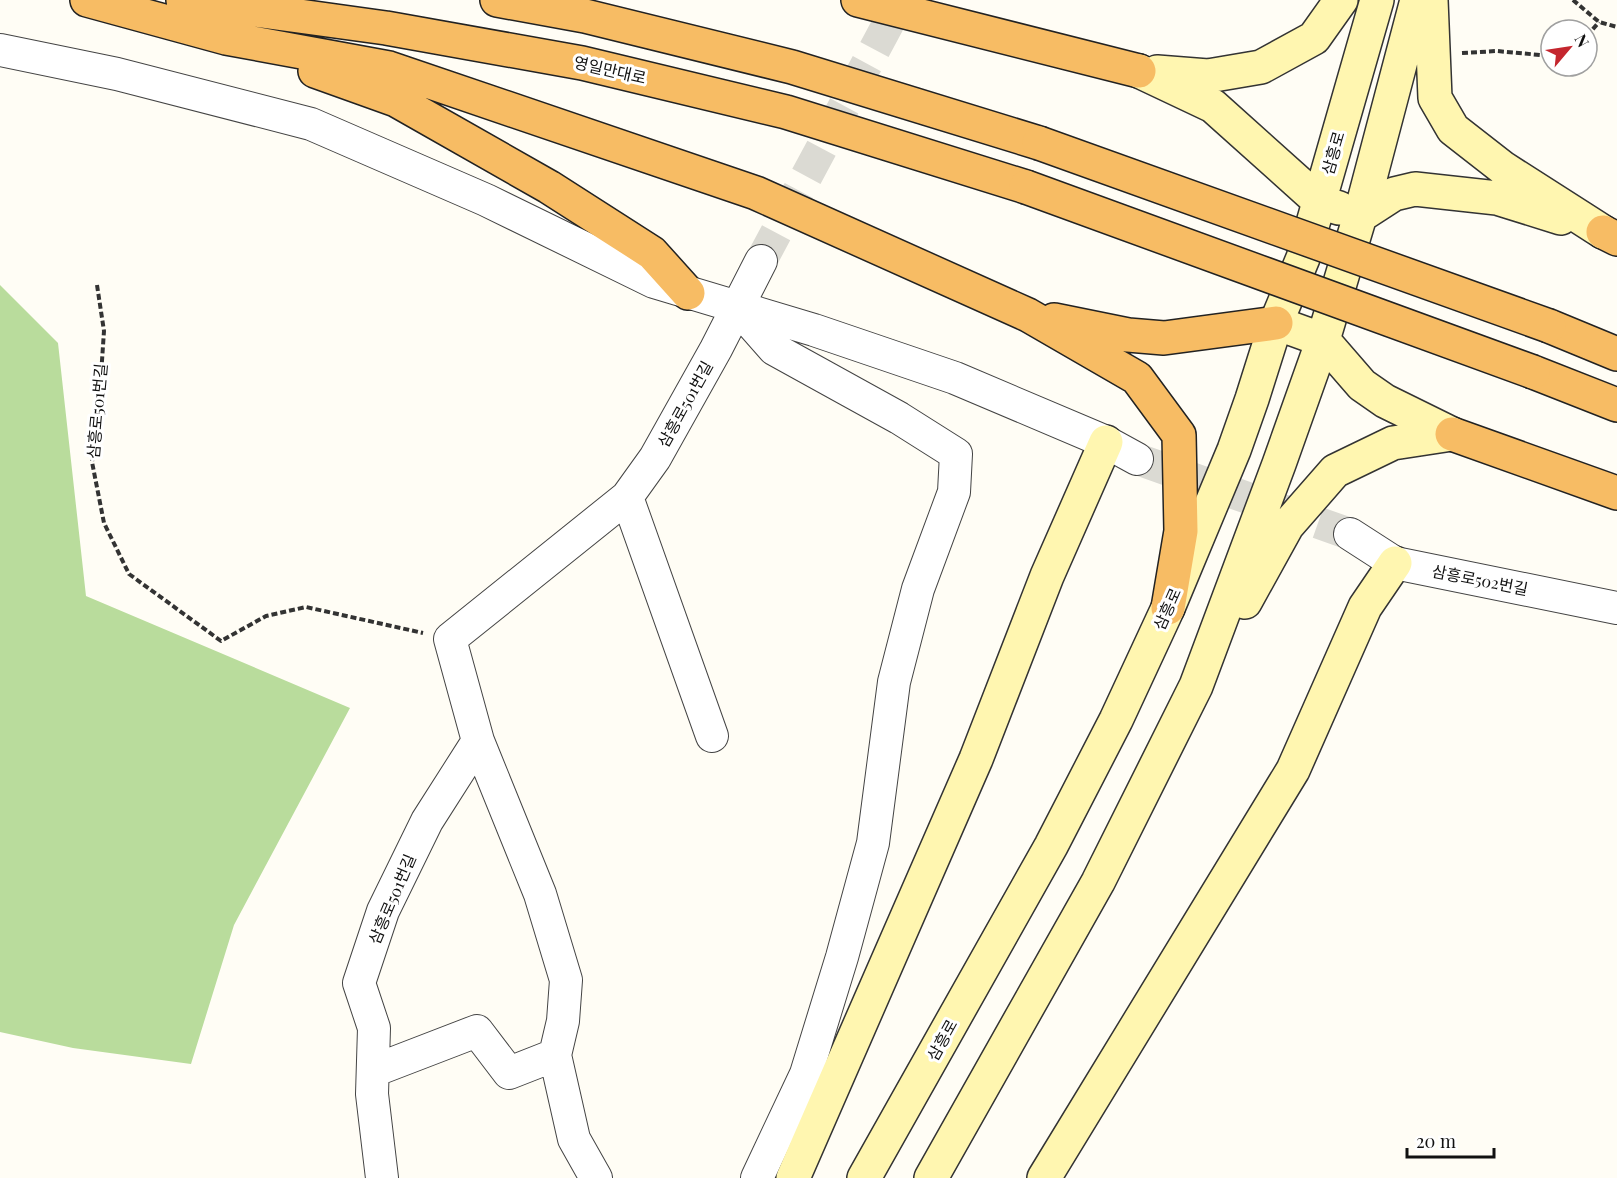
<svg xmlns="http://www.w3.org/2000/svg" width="1617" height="1178" viewBox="0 0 1617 1178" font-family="'Playfair Display','Noto Sans KR',serif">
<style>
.forest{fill:#b9dc9c}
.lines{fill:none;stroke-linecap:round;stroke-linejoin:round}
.minor-tunnel{stroke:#dbdad3;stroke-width:32;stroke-dasharray:32 16;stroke-linecap:butt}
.minor-casing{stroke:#444;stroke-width:34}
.secondary-casing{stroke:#333;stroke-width:36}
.trunk-casing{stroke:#222;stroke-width:36}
.path{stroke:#333;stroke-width:4;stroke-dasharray:6 3;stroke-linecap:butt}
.minor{stroke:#fff;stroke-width:32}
.secondary{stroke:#fff6b0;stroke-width:33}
.trunk{stroke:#f7bc64;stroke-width:33}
.trunk-bridge-casing{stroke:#222;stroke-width:36;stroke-linecap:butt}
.trunk-bridge{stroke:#f7bc64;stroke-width:33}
.labels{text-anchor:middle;stroke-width:6;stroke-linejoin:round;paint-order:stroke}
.street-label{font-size:16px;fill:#111;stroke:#fff}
</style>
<rect width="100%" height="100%" fill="#fffdf5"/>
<path class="forest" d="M 0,285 L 58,343 L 86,596 L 350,708 L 234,925 L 191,1064 L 73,1048 L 0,1032 Z"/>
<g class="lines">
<path class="minor-tunnel" d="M 761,261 L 901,0
M 1137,459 L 1350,534"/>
<g class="minor-casing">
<path id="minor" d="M 0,50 L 117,74 L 311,124 L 486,200 L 654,282 L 814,330 L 955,378 L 1106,442 L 1137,459
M 737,307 L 774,349 L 899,418 L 956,454 L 954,492 L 918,589 L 894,682 L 873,843 L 842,957 L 806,1074 L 757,1178
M 627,497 L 712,736
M 1350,534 L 1395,563 L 1617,608
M 478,741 L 540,894 L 566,980 L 563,1021 L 555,1055 L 574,1139 L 596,1178
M 373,1071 L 477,1031 L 509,1073 L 555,1055
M 382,1178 L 372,1094 L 374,1028 L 359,983 L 383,911 L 427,821 L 478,741 L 450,639 L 627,497 L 655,458 L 716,349 L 761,261"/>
</g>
<g class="secondary-casing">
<path id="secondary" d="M 1431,0 L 1435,98 L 1453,129 L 1503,168 L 1603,232
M 1139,71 L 1213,106 L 1320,202 L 1339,208
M 1157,72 L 1208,76 L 1261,67 L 1314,38 L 1341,0
M 1360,216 L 1394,194 L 1415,189 L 1497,198 L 1561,218
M 1276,323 L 1323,340 L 1362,385 L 1385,401 L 1452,434
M 1245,602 L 1287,526 L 1335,471 L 1393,443 L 1452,434
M 793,1178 L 976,759 L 1047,576 L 1106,442
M 864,1178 L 1051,846 L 1116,720 L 1168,608 L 1234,450 L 1252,399 L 1276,323 L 1303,258 L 1377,0
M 931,1178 L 1098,882 L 1196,686 L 1279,464 L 1323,340 L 1360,216 L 1417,0
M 1044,1178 L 1293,770 L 1365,607 L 1395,563"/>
</g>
<g class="trunk-casing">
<path id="trunk" d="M 87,0 L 226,38 L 389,68 L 756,193 L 1028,315 L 1137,378 L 1179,435 L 1181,531 L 1168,608
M 183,0 L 386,28 L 582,63 L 786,112 L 1026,187
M 497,0 L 585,16 L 792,67 L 1039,143
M 858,0 L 1139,71
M 315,71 L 396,100 L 549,187 L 652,253 L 688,293
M 1603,232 L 1617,239
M 1054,320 L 1128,335 L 1164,338 L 1276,323
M 1549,326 L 1617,354
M 1533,372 L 1617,405
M 1452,434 L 1617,493"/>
</g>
<path class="path" d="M 1573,0 L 1599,22 L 1617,27
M 1587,36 L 1599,22
M 1462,53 L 1497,51 L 1551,56
M 97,285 L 104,331 L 99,405 L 92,462 L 104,523 L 129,574 L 221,641 L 266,616 L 306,607 L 423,633"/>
<use href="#minor" class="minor"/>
<use href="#secondary" class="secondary"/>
<use href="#trunk" class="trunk"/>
<g class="trunk-bridge-casing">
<path id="trunk-bridge" d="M 1039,143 L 1549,326
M 1026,187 L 1533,372"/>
</g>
<use href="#trunk-bridge" class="trunk-bridge"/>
</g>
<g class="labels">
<g class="street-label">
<text transform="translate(610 70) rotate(13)" y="6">영일만대로</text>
<text transform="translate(1333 153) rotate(-74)" y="6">삼흥로</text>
<text transform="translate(685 404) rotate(-61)" y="6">삼흥로501번길</text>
<text transform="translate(97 411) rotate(-85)" y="6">삼흥로501번길</text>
<text transform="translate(1480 580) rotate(11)" y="6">삼흥로502번길</text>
<text transform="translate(1167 609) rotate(-66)" y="6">삼흥로</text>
<text transform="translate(392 899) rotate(-67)" y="6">삼흥로501번길</text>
<text transform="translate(942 1040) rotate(-61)" y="6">삼흥로</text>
</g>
</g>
<g transform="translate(1569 48) rotate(61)"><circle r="28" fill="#ffffff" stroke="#a0a0a0" stroke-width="1.5"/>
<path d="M0-4.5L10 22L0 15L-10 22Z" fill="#c4262e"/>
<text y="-9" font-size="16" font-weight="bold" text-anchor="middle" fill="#111111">N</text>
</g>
<path d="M1407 1148v9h87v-9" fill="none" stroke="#111111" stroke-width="3"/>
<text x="1416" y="1148" font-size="18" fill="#111111" stroke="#ffffff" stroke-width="4.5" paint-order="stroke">20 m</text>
</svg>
